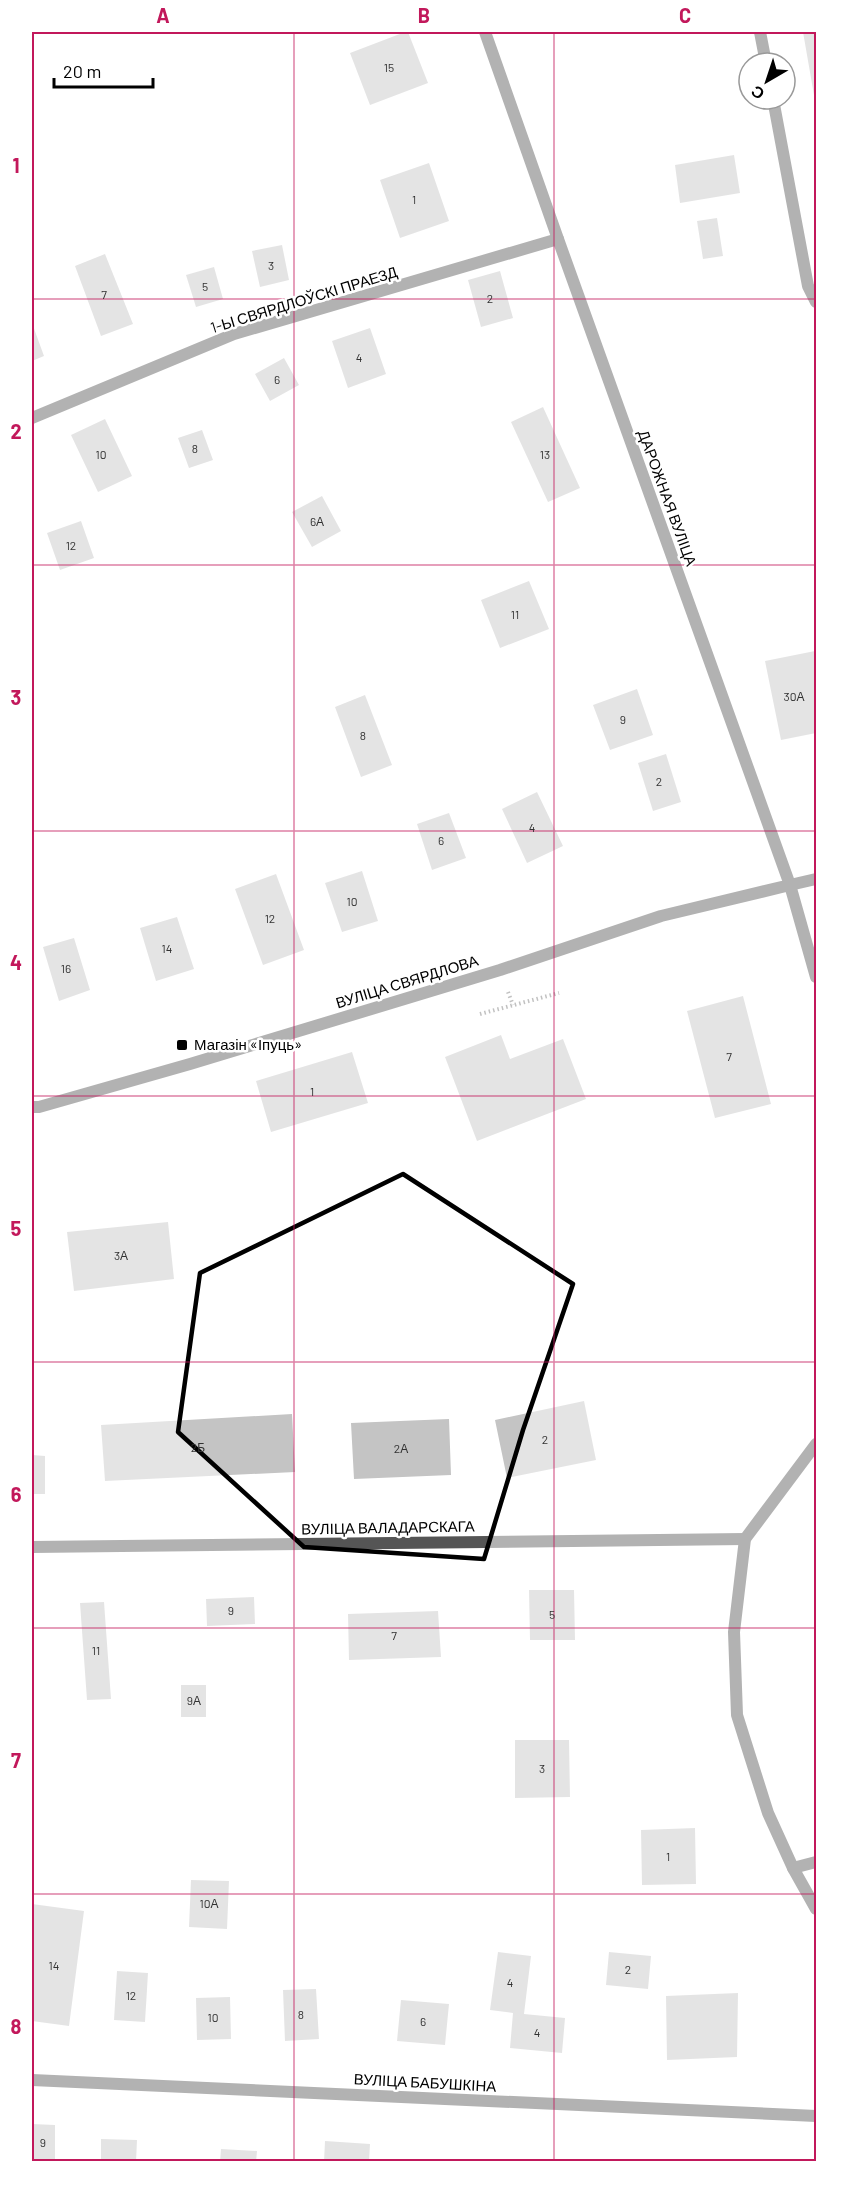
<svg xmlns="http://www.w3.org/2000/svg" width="848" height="2193" viewBox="0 0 848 2193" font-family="Barlow,sans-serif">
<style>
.building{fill:#c4c4c4}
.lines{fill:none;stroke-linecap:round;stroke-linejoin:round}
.path{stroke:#777;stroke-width:4;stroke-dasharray:1.5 3;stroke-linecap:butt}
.service{stroke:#555;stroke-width:12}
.minor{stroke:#555;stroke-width:12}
.tertiary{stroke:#555;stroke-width:12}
.marked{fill:none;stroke:#000;stroke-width:4.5;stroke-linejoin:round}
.grid{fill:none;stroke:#c2185b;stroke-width:1.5;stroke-opacity:0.55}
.poi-dot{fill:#000;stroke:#fff;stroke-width:2}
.labels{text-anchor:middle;stroke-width:5;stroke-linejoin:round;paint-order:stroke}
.number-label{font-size:12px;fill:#313131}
.street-label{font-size:15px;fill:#000;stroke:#fff}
.poi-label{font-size:15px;fill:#000;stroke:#fff;text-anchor:start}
.neatline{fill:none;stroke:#c2185b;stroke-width:2}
.grid-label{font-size:20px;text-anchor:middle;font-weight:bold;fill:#c2185b}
</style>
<rect width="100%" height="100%" fill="#fff"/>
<path class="building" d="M 405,32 L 408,32 L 428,83 L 370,105 L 350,53 Z
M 803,32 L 816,32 L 816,101 L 815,101 Z
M 734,155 L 740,193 L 680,203 L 675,165 Z
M 429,163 L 449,221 L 400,238 L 380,180 Z
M 717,218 L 723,256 L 703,259 L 697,221 Z
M 282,245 L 289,280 L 260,287 L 252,251 Z
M 105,254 L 133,324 L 101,336 L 75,266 Z
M 214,267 L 223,299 L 196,307 L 186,275 Z
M 500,271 L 513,318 L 481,327 L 468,280 Z
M 32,323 L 44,356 L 32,361 Z
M 370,328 L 386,374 L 348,388 L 332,341 Z
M 284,358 L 299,385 L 270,401 L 255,374 Z
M 543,407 L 580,488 L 548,502 L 511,422 Z
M 105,419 L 132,476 L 98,492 L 71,435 Z
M 202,430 L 213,460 L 189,468 L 178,438 Z
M 322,496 L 341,531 L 312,547 L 292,512 Z
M 81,521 L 94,558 L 60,570 L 47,533 Z
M 529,581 L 549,629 L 500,648 L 481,600 Z
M 815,651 L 816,733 L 781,740 L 765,661 Z
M 637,689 L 653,735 L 610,750 L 593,705 Z
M 365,695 L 392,765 L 361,777 L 335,707 Z
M 666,754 L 681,802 L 653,811 L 638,763 Z
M 537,792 L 563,846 L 527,863 L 502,809 Z
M 449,813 L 466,858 L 432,870 L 417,824 Z
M 362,871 L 378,921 L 342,932 L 325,883 Z
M 276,874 L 304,950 L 263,965 L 235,889 Z
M 177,917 L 194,969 L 156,981 L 140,928 Z
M 74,938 L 90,990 L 59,1001 L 43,947 Z
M 743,996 L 771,1104 L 715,1118 L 687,1011 Z
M 501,1035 L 510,1059 L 563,1039 L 586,1099 L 477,1141 L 445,1057 Z
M 352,1052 L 368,1103 L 271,1132 L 256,1081 Z
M 168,1222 L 174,1279 L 74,1291 L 67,1232 Z
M 584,1401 L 596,1460 L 507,1478 L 495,1420 Z
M 292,1414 L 295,1472 L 105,1481 L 101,1425 Z
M 449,1419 L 451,1475 L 354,1479 L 351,1423 Z
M 32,1455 L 45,1456 L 45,1494 L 32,1494 Z
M 529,1590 L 574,1590 L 575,1640 L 530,1640 Z
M 254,1597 L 255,1624 L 207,1626 L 206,1599 Z
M 104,1602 L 111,1699 L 87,1700 L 80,1603 Z
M 438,1611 L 441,1657 L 349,1660 L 348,1614 Z
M 181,1685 L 206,1685 L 206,1717 L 181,1717 Z
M 515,1740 L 569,1740 L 570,1797 L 515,1798 Z
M 695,1828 L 696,1884 L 642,1885 L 641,1830 Z
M 191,1880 L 229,1881 L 227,1929 L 189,1927 Z
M 32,1904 L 84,1911 L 69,2026 L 32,2021 Z
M 498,1952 L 531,1956 L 524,2014 L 565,2018 L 562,2053 L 510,2048 L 513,2013 L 490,2010 Z
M 609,1952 L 651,1956 L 648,1989 L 606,1985 Z
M 117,1971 L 148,1973 L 145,2022 L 114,2020 Z
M 316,1989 L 319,2039 L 285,2041 L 283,1990 Z
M 738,1993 L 737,2057 L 667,2060 L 666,1996 Z
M 230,1997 L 231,2039 L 197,2040 L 196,1998 Z
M 401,2000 L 449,2004 L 445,2045 L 397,2041 Z
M 32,2124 L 55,2125 L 55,2162 L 32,2162 Z
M 101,2139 L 137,2140 L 136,2162 L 101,2162 Z
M 325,2141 L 370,2144 L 369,2162 L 324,2162 Z
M 221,2149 L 257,2151 L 256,2162 L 220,2162 Z"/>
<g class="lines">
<path class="path" d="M 508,992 L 513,1005
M 480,1014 L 559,993"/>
<path class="service" d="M 760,32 L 766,63
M 773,99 L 808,286 L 816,302
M 790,885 L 816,879
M 793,1868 L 816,1862"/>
<path class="minor" d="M 32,418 L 234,334 L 558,239
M 32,1547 L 745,1539
M 32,2080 L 816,2116"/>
<path class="tertiary" d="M 485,32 L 558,239 L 790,885 L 816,977
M 32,1107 L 39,1107 L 190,1064 L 500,970 L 661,916 L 790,885
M 816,1444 L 745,1539 L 734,1632 L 737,1715 L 768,1813 L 793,1868 L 816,1909"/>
</g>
<path d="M0 0H848V2193H0ZM 403,1174 L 573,1284 L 523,1430 L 484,1559 L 304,1547 L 178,1432 L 200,1273 Z" fill="#fff" fill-opacity=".55" fill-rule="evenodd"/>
<path class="marked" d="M 403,1174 L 573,1284 L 523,1430 L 484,1559 L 304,1547 L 178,1432 L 200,1273 Z"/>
<path class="grid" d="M 294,32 L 294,2162M 554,32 L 554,2162M 32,299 L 816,299M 32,565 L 816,565M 32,831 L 816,831M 32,1096 L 816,1096M 32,1362 L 816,1362M 32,1628 L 816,1628M 32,1894 L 816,1894"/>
<rect class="poi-dot" x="176" y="1039" width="12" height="12" rx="3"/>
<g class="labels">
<g class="number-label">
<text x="389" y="72">15</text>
<text x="414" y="204">1</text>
<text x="271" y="270">3</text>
<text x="205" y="291">5</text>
<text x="104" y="299">7</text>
<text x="490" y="303">2</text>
<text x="359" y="362">4</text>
<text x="277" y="384">6</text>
<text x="195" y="453">8</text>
<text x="101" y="459">10</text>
<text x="545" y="459">13</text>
<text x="317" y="526">6А</text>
<text x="71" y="550">12</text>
<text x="515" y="619">11</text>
<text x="794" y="701">30А</text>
<text x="623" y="724">9</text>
<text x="363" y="740">8</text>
<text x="659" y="786">2</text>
<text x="532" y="832">4</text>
<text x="441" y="845">6</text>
<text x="352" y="906">10</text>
<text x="270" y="923">12</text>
<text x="167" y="953">14</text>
<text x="66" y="973">16</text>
<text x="729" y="1061">7</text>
<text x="312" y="1096">1</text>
<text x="121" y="1260">3А</text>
<text x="545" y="1444">2</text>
<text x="198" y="1452">2Б</text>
<text x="401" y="1453">2А</text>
<text x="231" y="1615">9</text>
<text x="552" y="1619">5</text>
<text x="394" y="1640">7</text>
<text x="96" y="1655">11</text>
<text x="194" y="1705">9А</text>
<text x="542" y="1773">3</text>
<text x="668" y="1861">1</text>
<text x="209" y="1908">10А</text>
<text x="54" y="1970">14</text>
<text x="628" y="1974">2</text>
<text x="510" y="1987">4</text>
<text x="131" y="2000">12</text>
<text x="301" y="2019">8</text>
<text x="213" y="2022">10</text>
<text x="423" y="2026">6</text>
<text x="537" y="2037">4</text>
<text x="43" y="2147">9</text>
</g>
<g class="street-label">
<text transform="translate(304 300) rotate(-17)" y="5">1-Ы СВЯРДЛОЎСКІ ПРАЕЗД</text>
<text transform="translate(667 498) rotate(70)" y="5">ДАРОЖНАЯ ВУЛІЦА</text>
<text transform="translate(407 982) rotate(-17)" y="5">ВУЛІЦА СВЯРДЛОВА</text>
<text transform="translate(388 1528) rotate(-1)" y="5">ВУЛІЦА ВАЛАДАРСКАГА</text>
<text transform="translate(425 2083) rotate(3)" y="5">ВУЛІЦА БАБУШКІНА</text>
</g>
<g class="poi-label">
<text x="194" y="1050">Магазін «Іпуць»</text>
</g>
</g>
<rect width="848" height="2193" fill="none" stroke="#ffffff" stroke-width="66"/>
<g transform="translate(767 81) rotate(219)"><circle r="28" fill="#ffffff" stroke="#999999" stroke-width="1.5"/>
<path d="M0-4.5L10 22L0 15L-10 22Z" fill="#000000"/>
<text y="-9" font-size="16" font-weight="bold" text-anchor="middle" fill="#000000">С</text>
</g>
<path d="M54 78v9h99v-9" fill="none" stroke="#000000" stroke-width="3"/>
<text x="63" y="78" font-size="18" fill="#000000" stroke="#ffffff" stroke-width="4.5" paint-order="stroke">20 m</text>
<rect x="33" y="33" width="782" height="2127" class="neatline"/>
<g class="grid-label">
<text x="163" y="23">A</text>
<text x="424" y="23">B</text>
<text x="685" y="23">C</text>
<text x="16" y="173">1</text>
<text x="16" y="439">2</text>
<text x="16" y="705">3</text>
<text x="16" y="970">4</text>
<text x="16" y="1236">5</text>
<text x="16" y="1502">6</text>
<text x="16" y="1768">7</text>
<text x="16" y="2034">8</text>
</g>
</svg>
